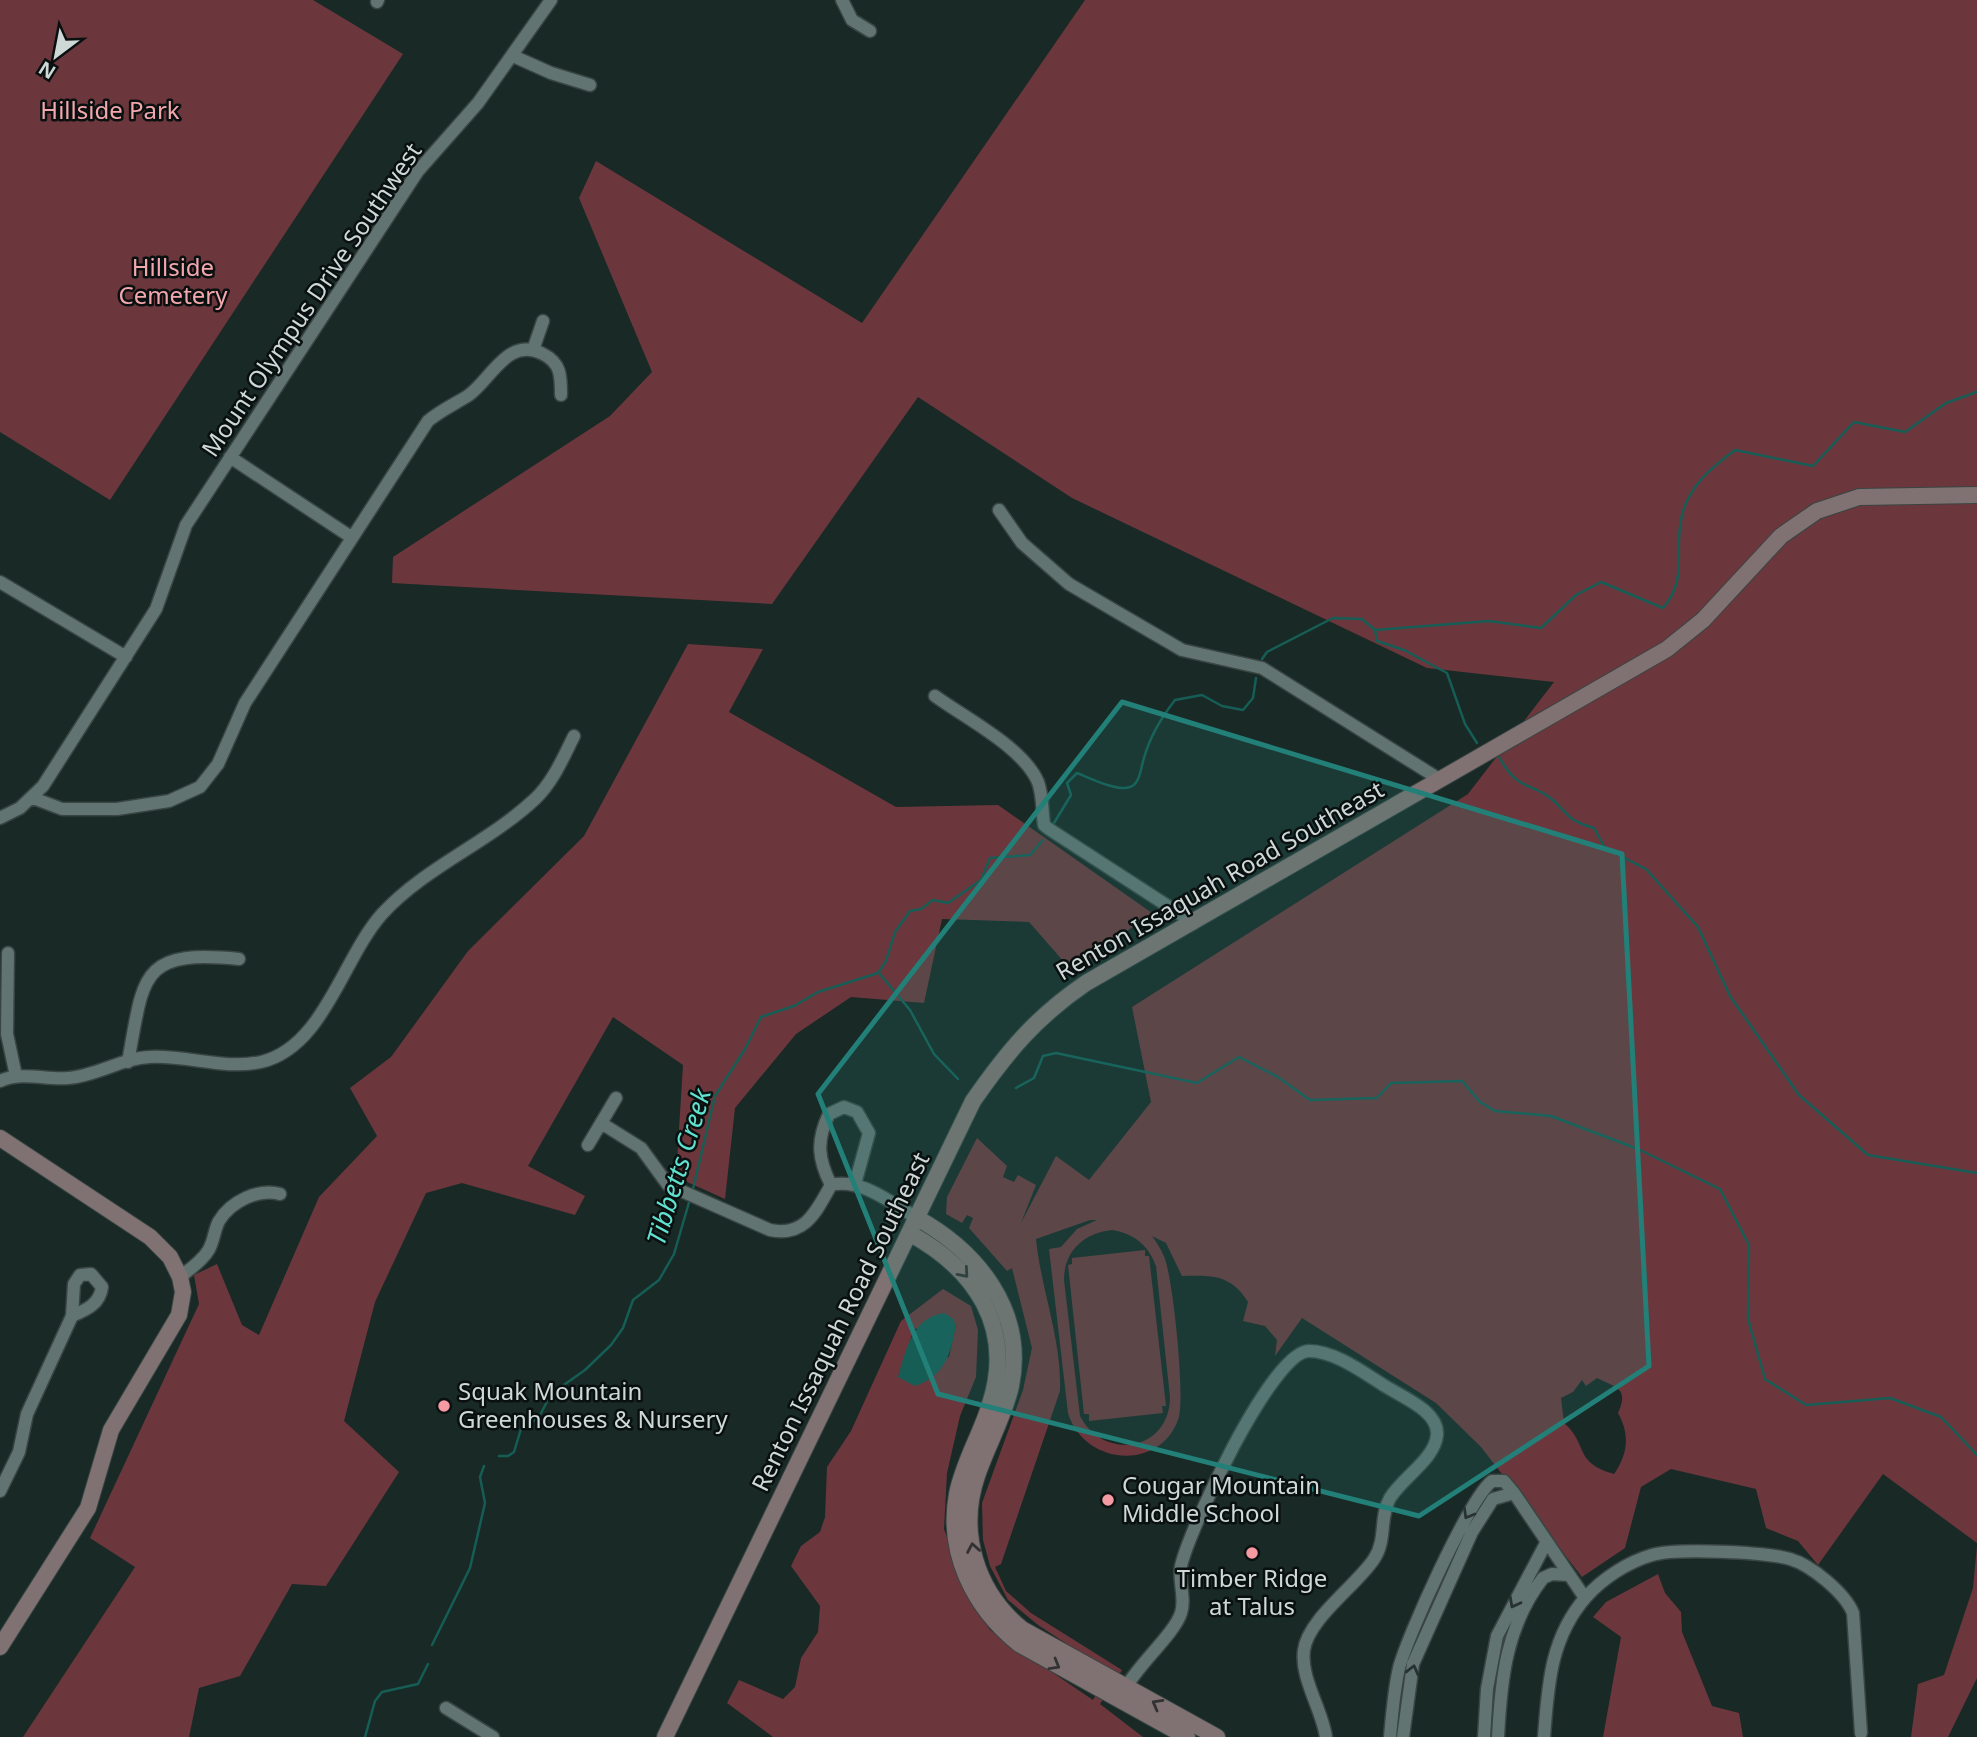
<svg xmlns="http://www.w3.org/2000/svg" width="1977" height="1737" viewBox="0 0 1977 1737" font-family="'Noto Sans',sans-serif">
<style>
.green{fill:#6b373d;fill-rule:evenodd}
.water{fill:#165d55}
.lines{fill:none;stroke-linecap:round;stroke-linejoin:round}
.stream{stroke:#165d55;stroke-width:2.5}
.street-casing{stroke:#384543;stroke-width:15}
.secondary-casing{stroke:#384543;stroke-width:18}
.street{stroke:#627471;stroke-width:12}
.secondary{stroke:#807272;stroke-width:16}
.oneway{stroke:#333232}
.oneway2{stroke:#283331}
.marked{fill:#228078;fill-opacity:0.2;stroke:#228078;stroke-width:5;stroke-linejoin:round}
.poi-dot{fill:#f49aa3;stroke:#09100f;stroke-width:2.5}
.labels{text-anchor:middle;stroke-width:5;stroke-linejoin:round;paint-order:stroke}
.park-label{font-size:24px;fill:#f4a6ad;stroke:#09100f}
.street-label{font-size:24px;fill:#ced8d6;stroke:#09100f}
.poi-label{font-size:24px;fill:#ced8d6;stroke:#09100f;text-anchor:start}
.water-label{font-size:26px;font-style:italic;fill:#61e2d1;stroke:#09100f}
</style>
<rect width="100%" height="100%" fill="#192926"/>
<path class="green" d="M 0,0 L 313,0 L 403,54 L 110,500 L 0,432 Z
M 1085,0 L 1977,0 L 1977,1543 L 1883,1474 L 1818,1565 L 1798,1541 L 1766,1528 L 1756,1489 L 1671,1469 L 1641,1487 L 1625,1548 L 1582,1577 L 1481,1447 L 1436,1403 L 1302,1318 L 1275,1356 L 1277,1340 L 1265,1326 L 1243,1321 L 1248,1302 C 1231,1274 1211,1275 1182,1276 L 1166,1243 L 1152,1236 C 1156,1242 1162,1250 1165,1259 C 1173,1281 1186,1400 1178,1420 C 1158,1473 1083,1464 1068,1413 L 1049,1249 L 1061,1247 L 1077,1229 L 1097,1220 L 1090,1220 L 1036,1239 C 1041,1290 1062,1340 1060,1391 L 1001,1564 L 995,1567 L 1006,1591 L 1031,1613 L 1122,1670 L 1100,1704 L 1143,1737 L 773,1737 L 727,1703 L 739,1680 L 783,1699 L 795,1687 L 801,1658 L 818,1632 L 820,1606 L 791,1566 L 801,1546 L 820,1532 L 825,1517 L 827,1467 L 851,1431 L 901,1321 L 943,1289 L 971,1306 L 978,1330 L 976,1377 L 960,1416 L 947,1473 L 944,1529 L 965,1590 L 990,1630 L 1093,1700 L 1108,1671 L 1038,1625 L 1008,1600 L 990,1566 L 983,1540 L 982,1503 L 1023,1390 L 1032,1348 L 1012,1268 L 1007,1271 L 969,1228 L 973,1218 L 967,1215 L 962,1223 L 946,1214 L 947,1197 L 977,1138 L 1007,1166 L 1003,1177 L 1014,1182 L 1018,1175 L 1036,1185 L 1021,1223 L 1056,1156 L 1089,1180 L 1151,1102 L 1132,1007 L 1468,794 L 1554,682 L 1427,668 L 1072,498 L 918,397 L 772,604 L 392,583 L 393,557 L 610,416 L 652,372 L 579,198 L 596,161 L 862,323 ZM 1112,1230 C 1135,1234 1148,1245 1156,1266 L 1170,1397 C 1170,1451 1104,1462 1080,1416 L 1064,1280 C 1064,1251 1084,1233 1112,1230 ZM 956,1325 L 949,1357 L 898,1377 L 914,1329 ZM 1597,1378 C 1617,1388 1629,1388 1618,1413 C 1630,1434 1628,1454 1614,1474 C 1573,1462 1589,1445 1564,1423 L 1561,1398 L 1573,1392 L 1582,1380 L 1586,1386 Z
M 688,644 L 763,649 L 729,712 L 896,807 L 998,805 L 1152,913 L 1072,971 L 1029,922 L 942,919 L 924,1003 L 851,997 L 796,1034 L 735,1108 L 725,1199 L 676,1177 L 683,1065 L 613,1017 L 528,1166 L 585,1196 L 575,1215 L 462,1183 L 426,1193 L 375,1302 L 344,1421 L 399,1472 L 326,1586 L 292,1584 L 240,1676 L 199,1688 L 189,1737 L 23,1737 L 135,1567 L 90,1538 L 199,1304 L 194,1275 L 217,1264 L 242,1325 L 259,1335 L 319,1197 L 377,1136 L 350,1088 L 391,1057 L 468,951 L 584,836 Z
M 1145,1250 L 1145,1256 L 1149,1256 L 1166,1406 L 1162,1406 L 1163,1413 L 1089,1421 L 1089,1414 L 1084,1414 L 1068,1265 L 1072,1264 L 1072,1258 Z
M 1977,1546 L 1977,1678 L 1948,1737 L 1911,1737 L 1918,1684 L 1944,1675 L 1973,1588 Z
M 1658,1574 L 1665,1593 L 1681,1612 L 1682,1632 L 1712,1706 L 1739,1713 L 1743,1737 L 1603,1737 L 1621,1637 L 1593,1617 L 1606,1602 Z"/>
<path class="water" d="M 944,1313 L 952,1318 L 956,1325 C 951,1353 945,1376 915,1386 L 898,1377 C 906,1350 912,1318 944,1313 Z"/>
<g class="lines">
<path class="stream" d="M 1375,630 L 1377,641 L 1404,650 L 1447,673 L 1465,724 L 1477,743
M 1262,659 L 1267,652 L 1333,618 L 1362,619 L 1375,630 L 1489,621 L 1541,628 L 1576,595 L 1601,582 L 1663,608 C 1689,578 1673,550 1682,515 C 1689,486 1712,467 1735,450 L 1813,466 L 1854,422 L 1905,432 L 1946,403 L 1977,392
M 1499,757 C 1520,794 1530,780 1554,801 C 1572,818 1568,820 1594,828 L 1605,848 L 1646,869 L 1698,927 L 1730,996 L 1799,1095 L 1868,1155 L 1977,1173
M 1054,823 L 1071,795 L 1067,783 L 1077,773 C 1090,778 1117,792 1130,787 C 1140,784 1141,767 1144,758 C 1150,736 1161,718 1175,700 L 1202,695 L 1222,706 L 1243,710 L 1253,698 L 1256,678
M 879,973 L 910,1010 L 934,1054 L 958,1079
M 1016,1088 L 1034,1078 L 1043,1056 L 1056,1053 L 1197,1083 L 1239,1057 L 1278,1077 L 1310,1100 L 1377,1098 L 1391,1083 L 1462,1081 L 1480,1102 L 1495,1111 L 1551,1116 L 1638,1149 L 1720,1189 L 1749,1245 L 1748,1319 L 1765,1379 L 1806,1405 L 1890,1398 L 1941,1417 L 1977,1455
M 692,1193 L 715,1096 L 745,1049 L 761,1017 L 794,1006 L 818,992 L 878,973 L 886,961 L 895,932 L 910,911 L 921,909 L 933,900 L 948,903 L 981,880 L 990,858 L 1030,855 L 1043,840
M 499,1456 L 508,1456 L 514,1452 L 521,1429 L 539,1417 L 551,1394 L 585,1370 L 611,1345 L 623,1328 L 633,1300 L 659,1280 L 674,1254 L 690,1199
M 432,1645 L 470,1568 L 485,1503 L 480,1477 L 484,1466
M 365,1737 L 375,1701 L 382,1692 L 418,1684 L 428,1664"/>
<g class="street-casing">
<path id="street" d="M 842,0 L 852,20 L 870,31
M 377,2 L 378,0
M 513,56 L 551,73 L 590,85
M 533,350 L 543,321
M 230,457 L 351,537
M 999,510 L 1022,543 L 1069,584 L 1182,650 L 1262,668 L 1439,779
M 0,582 L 126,657
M 935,696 C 965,718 1023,747 1038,782 C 1043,796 1042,811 1044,825 L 1049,829 L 1194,923
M 33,798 L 62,809 L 117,809 L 169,801 L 200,787 L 218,764 L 245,703 L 428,421 C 441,410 455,404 469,395 C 492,378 508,336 543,354 C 561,363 561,376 561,395
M 0,818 L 20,808 L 43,786 L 156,609 L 186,525 L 418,171 L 478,103 L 551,0
M 8,953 L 7,1034 L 16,1076
M 128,1062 C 144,976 139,949 239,959
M 0,1081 C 22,1071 45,1080 68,1078 C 97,1076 122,1058 150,1057 C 187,1055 225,1070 261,1062 C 324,1047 342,959 382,914 C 425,867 488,843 535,799 C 553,782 563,758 574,736
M 601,1123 L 641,1148 L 668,1185 L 770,1230 C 805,1237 816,1212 831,1185 C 862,1178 891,1203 917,1218
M 588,1145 L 616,1098
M 831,1185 C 818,1159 816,1141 829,1114 L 844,1107 L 857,1112 L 869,1133 L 855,1184
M 180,1277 C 190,1269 201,1262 208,1251 C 214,1242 214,1230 219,1221 C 231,1201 259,1188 280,1194
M 0,1491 L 19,1452 L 27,1414 L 72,1316 L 74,1284 L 80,1275 L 91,1274 L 102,1287 C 100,1304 86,1310 72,1316
M 1122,1694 C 1135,1667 1174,1635 1181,1613 C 1186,1598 1178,1581 1181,1566 C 1189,1530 1272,1351 1309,1351 C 1335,1351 1364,1373 1385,1386 C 1402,1397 1439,1411 1437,1435 C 1435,1459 1402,1478 1390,1498 C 1379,1517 1387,1540 1374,1559 C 1357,1585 1308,1619 1304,1650 C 1300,1678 1322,1709 1326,1737
M 446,1708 L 493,1737
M 1390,1737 C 1392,1714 1394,1690 1399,1668 C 1407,1637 1469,1499 1492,1481 L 1504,1481 L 1514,1493 L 1585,1598
M 1403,1737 L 1413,1664 L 1472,1532 L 1493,1499 L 1514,1493
M 1484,1737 L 1487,1689 L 1497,1636 L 1546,1543
M 1498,1737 C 1501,1679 1506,1626 1543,1578 L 1552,1574 L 1568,1575
M 1544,1737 C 1548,1686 1550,1638 1586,1597 C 1603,1578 1628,1562 1652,1555 C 1676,1548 1766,1552 1790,1559 C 1811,1565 1845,1593 1853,1613 L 1861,1733"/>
</g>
<g class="secondary-casing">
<path id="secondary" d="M 0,1138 L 150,1237 L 170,1257 L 180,1277 L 183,1292 L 179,1315 L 111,1430 L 88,1508 L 0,1647
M 917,1218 C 978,1252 1026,1311 1011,1386 C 1004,1417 987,1446 977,1476 C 958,1532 976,1592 1022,1629 L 1217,1737
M 909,1233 C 975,1269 1015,1327 990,1404 C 981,1434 963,1463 957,1494 C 946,1553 974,1608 1019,1644 L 1187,1737
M 665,1737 L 973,1101 C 1007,1052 1036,1017 1086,983 L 1667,649 L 1703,620 L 1781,536 L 1817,511 L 1859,497 L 1977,495"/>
</g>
<use href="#street" class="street"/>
<use href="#secondary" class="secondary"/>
</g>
<defs><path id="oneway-chevron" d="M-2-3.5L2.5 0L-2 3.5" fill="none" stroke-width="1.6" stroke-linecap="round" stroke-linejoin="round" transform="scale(1.75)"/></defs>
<g class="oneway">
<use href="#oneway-chevron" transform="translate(964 1273) rotate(49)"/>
<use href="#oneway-chevron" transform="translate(973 1548) rotate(-100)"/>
<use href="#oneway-chevron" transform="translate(1055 1665) rotate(30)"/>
<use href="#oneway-chevron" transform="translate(1157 1704) rotate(-151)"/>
</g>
<g class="oneway2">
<use href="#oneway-chevron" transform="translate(1468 1514) rotate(120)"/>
<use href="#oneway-chevron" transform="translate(1514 1603) rotate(118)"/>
<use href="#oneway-chevron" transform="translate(1413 1670) rotate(-76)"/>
</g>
<path class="marked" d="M 1122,702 L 1622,854 L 1649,1366 L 1419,1516 L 938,1394 L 818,1094 Z"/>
<g class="poi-dot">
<circle cx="444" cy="1406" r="7"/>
<circle cx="1108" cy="1500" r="7"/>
<circle cx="1252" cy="1553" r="7"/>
</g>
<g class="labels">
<g class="park-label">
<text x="110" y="119">Hillside Park</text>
<text x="173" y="276">Hillside<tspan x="173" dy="28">Cemetery</tspan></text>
</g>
<g class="street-label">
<text transform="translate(312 300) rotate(-56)" y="8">Mount Olympus Drive Southwest</text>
<text transform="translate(1220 881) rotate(-30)" y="8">Renton Issaquah Road Southeast</text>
<text transform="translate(841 1322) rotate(-64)" y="8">Renton Issaquah Road Southeast</text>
</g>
<g class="poi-label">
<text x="458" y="1400">Squak Mountain<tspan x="458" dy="28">Greenhouses &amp; Nursery</tspan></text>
<text x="1122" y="1494">Cougar Mountain<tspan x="1122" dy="28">Middle School</tspan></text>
<text x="1252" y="1587" text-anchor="middle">Timber Ridge<tspan x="1252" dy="28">at Talus</tspan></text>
</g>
<g class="water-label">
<text transform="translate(679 1167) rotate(-73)" y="9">Tibbetts Creek</text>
</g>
</g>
<g transform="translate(56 56) rotate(212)" stroke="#09100f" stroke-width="5" paint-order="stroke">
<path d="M0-5L12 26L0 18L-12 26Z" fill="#ced8d6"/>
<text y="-10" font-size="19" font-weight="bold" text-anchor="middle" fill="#ced8d6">N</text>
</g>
</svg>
